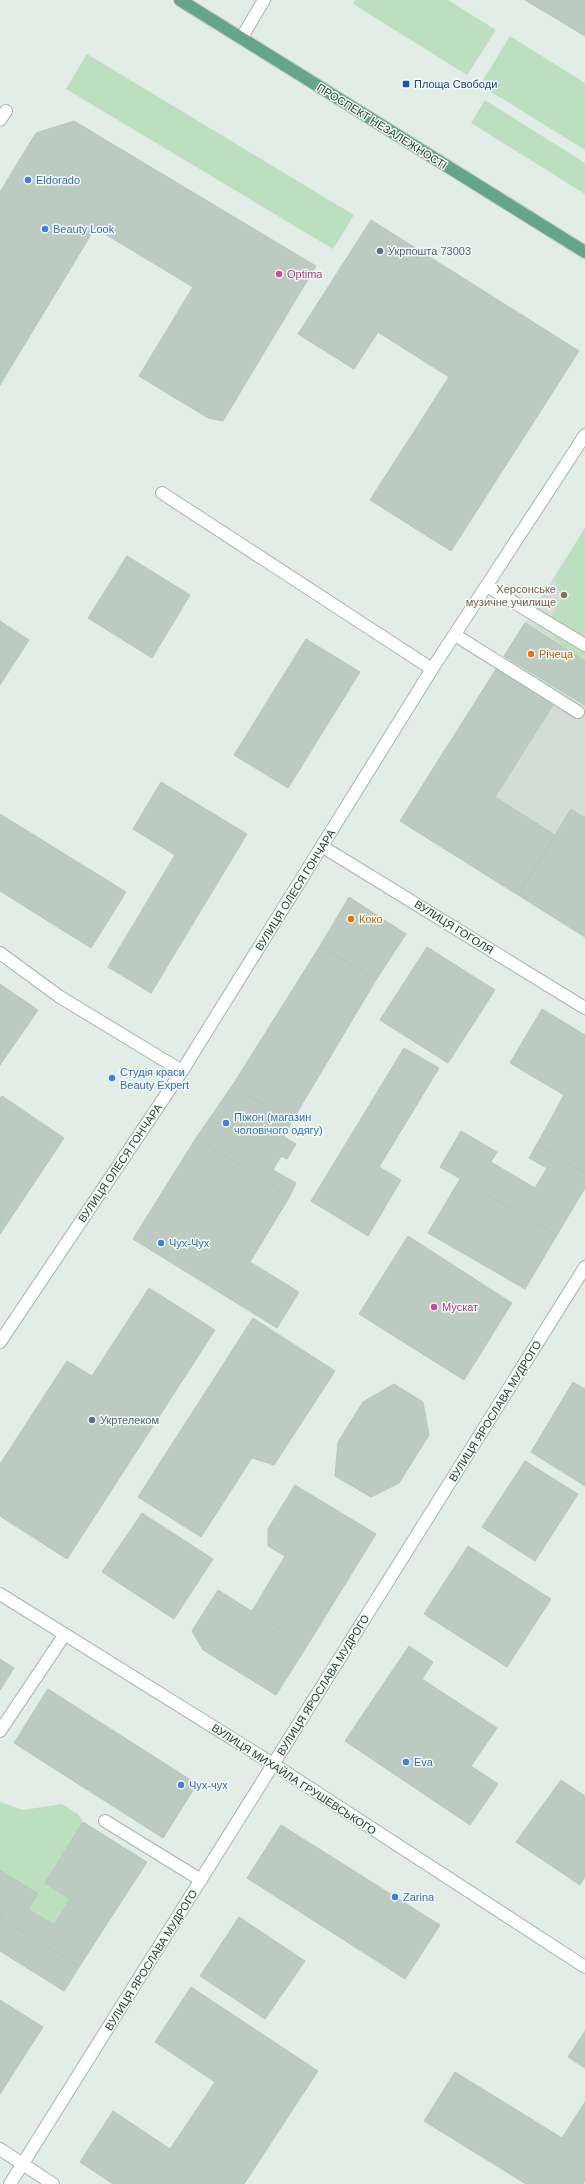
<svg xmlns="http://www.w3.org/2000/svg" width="585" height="2184" viewBox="0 0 585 2184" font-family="Arial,sans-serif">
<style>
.built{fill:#d1ddd6}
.green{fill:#bbdfbf}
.building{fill:#bbcbc2;stroke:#b5c7bd}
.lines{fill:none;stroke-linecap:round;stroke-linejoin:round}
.service-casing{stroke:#a5b6ad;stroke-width:14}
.minor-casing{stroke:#a5b6ad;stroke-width:14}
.tertiary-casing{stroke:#a5b6ad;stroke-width:14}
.primary-casing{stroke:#c1cac6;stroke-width:14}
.service{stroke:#fff;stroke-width:12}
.minor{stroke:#fff;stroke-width:12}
.tertiary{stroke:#fff;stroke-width:12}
.primary{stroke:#65a58b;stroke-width:12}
.transit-dot{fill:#1a4fb4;stroke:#f4faf6;stroke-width:1.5}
.shop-dot{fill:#3f7fe0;stroke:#f4faf6;stroke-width:1.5}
.service-dot{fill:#5c6f8a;stroke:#f4faf6;stroke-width:1.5}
.hotel-dot{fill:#d1479c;stroke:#f4faf6;stroke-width:1.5}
.education-dot{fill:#8d6e63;stroke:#f4faf6;stroke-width:1.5}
.food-dot{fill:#e8710a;stroke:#f4faf6;stroke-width:1.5}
.labels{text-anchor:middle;stroke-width:3;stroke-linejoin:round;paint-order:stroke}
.transit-label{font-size:11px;fill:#164399;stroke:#f4faf6;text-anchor:start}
.street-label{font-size:11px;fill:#214033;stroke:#f4faf6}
.shop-label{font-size:11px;fill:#366cbe;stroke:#f4faf6;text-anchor:start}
.service-label{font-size:11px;fill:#4e5e75;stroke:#f4faf6;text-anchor:start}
.hotel-label{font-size:11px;fill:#b23c85;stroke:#f4faf6;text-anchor:start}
.education-label{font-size:11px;fill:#785e54;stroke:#f4faf6;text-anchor:end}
.food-label{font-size:11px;fill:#c56008;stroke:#f4faf6;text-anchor:start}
</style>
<rect width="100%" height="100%" fill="#e3ede7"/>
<path class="built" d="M 585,528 L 585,937 L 400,821 Z"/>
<path class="green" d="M 355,0 L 448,0 L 496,30 L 467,75 L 353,4 Z
M 510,36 L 585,83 L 585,150 L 480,85 Z
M 87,54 L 354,215 L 333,249 L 66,89 Z
M 485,100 L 585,163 L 585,194 L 471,123 Z
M 585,528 L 585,661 C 554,641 538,635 562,598 L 554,578 Z
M 0,1802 L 23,1810 L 62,1804 L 78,1814 L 83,1822 L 45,1883 L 70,1899 L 54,1925 L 28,1909 L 0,1870 Z"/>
<path class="building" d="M 525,0 L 585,0 L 585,36 Z
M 74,121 L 316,266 L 223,421 L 208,418 L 139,376 L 193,287 L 95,228 L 0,385 L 0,192 L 36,133 Z
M 371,220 L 579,351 L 451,551 L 370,500 L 449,377 L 378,332 L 354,369 L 298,334 Z
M 127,556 L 190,595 L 152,658 L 88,618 Z
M 0,621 L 29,640 L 0,685 Z
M 525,623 L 585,661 L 585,705 L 504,656 Z
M 306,639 L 360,672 L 288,788 L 234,755 Z
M 498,666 L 555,702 L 495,797 L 555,835 L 518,895 L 400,821 Z
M 161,782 L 247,834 L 151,993 L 108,967 L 175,855 L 133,829 Z
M 571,809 L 585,818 L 585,937 L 518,895 Z
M 0,814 L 126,892 L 91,948 L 0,891 Z
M 349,897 L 406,934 L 376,980 L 320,946 Z
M 320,946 L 376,980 L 292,1121 L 232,1086 Z
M 427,947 L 495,990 L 448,1063 L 380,1020 Z
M 0,984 L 38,1010 L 0,1065 Z
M 542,1009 L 585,1035 L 585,1173 L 537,1144 L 564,1095 L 510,1063 Z
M 404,1048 L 439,1068 L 379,1167 L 401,1180 L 368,1236 L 311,1201 Z
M 232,1086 L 292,1121 L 284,1137 L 296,1144 L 287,1159 L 281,1156 L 273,1170 L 296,1183 L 290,1196 L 196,1138 Z
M 2,1096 L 64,1138 L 0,1234 L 0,1098 Z
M 461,1131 L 497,1152 L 491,1162 L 535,1188 L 547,1168 L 529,1158 L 537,1144 L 585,1173 L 585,1188 L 557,1235 L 440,1167 Z
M 196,1138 L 290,1196 L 250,1262 L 299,1292 L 277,1328 L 133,1239 Z
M 460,1179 L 557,1235 L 525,1289 L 428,1233 Z
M 408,1236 L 512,1303 L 464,1380 L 359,1314 Z
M 149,1288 L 215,1330 L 67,1559 L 0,1516 L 0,1464 L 67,1361 L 92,1376 Z
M 253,1318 L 335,1371 L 274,1465 L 252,1458 L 201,1537 L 138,1497 Z
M 573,1382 L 585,1389 L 585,1486 L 531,1452 Z
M 394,1384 L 423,1402 L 429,1435 L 399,1483 L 371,1497 L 335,1476 L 338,1442 L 363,1402 Z
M 525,1461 L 578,1494 L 535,1561 L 482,1527 Z
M 295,1485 L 376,1534 L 307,1646 L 252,1611 L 285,1556 L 268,1546 L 268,1529 Z
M 142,1513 L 213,1559 L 174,1619 L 102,1572 Z
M 468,1546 L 551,1599 L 507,1667 L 424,1614 Z
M 218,1590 L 307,1646 L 276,1695 L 203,1650 L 192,1631 Z
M 409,1646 L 433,1662 L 422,1679 L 497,1728 L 471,1766 L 498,1784 L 470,1825 L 345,1741 Z
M 0,1659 L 14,1668 L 0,1690 Z
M 48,1689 L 197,1784 L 163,1838 L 14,1743 Z
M 561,1780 L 585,1796 L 585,1877 L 580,1885 L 516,1842 Z
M 83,1822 L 147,1862 L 79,1967 L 0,1917 L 0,1870 L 38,1894 L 28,1909 L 54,1925 L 70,1899 L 45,1883 Z
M 281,1825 L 440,1925 L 405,1979 L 247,1878 Z
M 0,1917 L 79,1967 L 64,1991 L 0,1951 Z
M 239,1917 L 305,1961 L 265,2019 L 200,1976 Z
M 191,1987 L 318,2071 L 244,2184 L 113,2184 L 80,2162 L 113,2111 L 170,2149 L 215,2082 L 155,2042 Z
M 0,2000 L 43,2027 L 0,2094 Z
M 585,2031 L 585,2068 L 568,2057 Z
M 455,2072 L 562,2138 L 585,2102 L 585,2180 L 583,2184 L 526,2184 L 424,2121 Z"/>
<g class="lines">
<g class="service-casing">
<path id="service" d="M 162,493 L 432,669
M 487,586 L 585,645
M 455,635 L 578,712
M 0,953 L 60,997 L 182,1071
M 0,1731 L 65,1634
M 105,1821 L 201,1880"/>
</g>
<g class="minor-casing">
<path id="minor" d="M 242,37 L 264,0
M 0,120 L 6,111
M 323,847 L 585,1008
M 0,1342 L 182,1071 L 432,669 L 585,435
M 0,2149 L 53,2184
M 10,2184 L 585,1267"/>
</g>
<g class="tertiary-casing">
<path id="tertiary" d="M 0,1594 L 273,1764 L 585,1967"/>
</g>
<g class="primary-casing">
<path id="primary" d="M 180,0 L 585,252"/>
</g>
<use href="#service" class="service"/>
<use href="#minor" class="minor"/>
<use href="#tertiary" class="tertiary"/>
<use href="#primary" class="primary"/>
</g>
<rect class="transit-dot" x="402" y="80" width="8" height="8" rx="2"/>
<g class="shop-dot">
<circle cx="28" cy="180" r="4"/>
<circle cx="45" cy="229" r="4"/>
<circle cx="112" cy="1078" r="4"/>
<circle cx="226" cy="1123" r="4"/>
<circle cx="161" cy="1243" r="4"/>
<circle cx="406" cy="1762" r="4"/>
<circle cx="181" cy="1785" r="4"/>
<circle cx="395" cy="1897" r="4"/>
</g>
<g class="service-dot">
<circle cx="380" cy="251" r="4"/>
<circle cx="92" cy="1420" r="4"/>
</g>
<g class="hotel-dot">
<circle cx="279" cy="274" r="4"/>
<circle cx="434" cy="1307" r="4"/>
</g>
<circle class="education-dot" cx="564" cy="595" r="4"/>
<g class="food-dot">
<circle cx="531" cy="654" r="4"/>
<circle cx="351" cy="919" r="4"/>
</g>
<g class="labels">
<g class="transit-label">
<text x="414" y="88">Площа Свободи</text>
</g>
<g class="street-label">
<text transform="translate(382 126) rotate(32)" y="4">ПРОСПЕКТ НЕЗАЛЕЖНОСТІ</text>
<text transform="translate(295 890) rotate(-58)" y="4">ВУЛИЦЯ ОЛЕСЯ ГОНЧАРА</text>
<text transform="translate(454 927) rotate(32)" y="4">ВУЛИЦЯ ГОГОЛЯ</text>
<text transform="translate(120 1163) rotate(-56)" y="4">ВУЛИЦЯ ОЛЕСЯ ГОНЧАРА</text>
<text transform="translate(495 1411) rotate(-58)" y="4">ВУЛИЦЯ ЯРОСЛАВА МУДРОГО</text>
<text transform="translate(323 1685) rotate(-58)" y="4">ВУЛИЦЯ ЯРОСЛАВА МУДРОГО</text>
<text transform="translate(294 1779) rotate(33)" y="4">ВУЛИЦЯ МИХАЙЛА ГРУШЕВСЬКОГО</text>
<text transform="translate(151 1960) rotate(-58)" y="4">ВУЛИЦЯ ЯРОСЛАВА МУДРОГО</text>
</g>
<g class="shop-label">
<text x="36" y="184">Eldorado</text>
<text x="53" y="233">Beauty Look</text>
<text x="120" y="1076">Студія краси<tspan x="120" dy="13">Beauty Expert</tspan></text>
<text x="234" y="1121">Піжон (магазин<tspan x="234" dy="13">чоловічого одягу)</tspan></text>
<text x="169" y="1247">Чух-Чух</text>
<text x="414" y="1766">Eva</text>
<text x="189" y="1789">Чух-чух</text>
<text x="403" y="1901">Zarina</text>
</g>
<g class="service-label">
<text x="388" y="255">Укрпошта 73003</text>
<text x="100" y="1424">Укртелеком</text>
</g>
<g class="hotel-label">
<text x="287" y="278">Optima</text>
<text x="442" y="1311">Мускат</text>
</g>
<g class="education-label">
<text x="556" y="593">Херсонське<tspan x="556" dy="13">музичне училище</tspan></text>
</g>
<g class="food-label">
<text x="539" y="658">Річеца</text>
<text x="359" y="923">Коко</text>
</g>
</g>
</svg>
